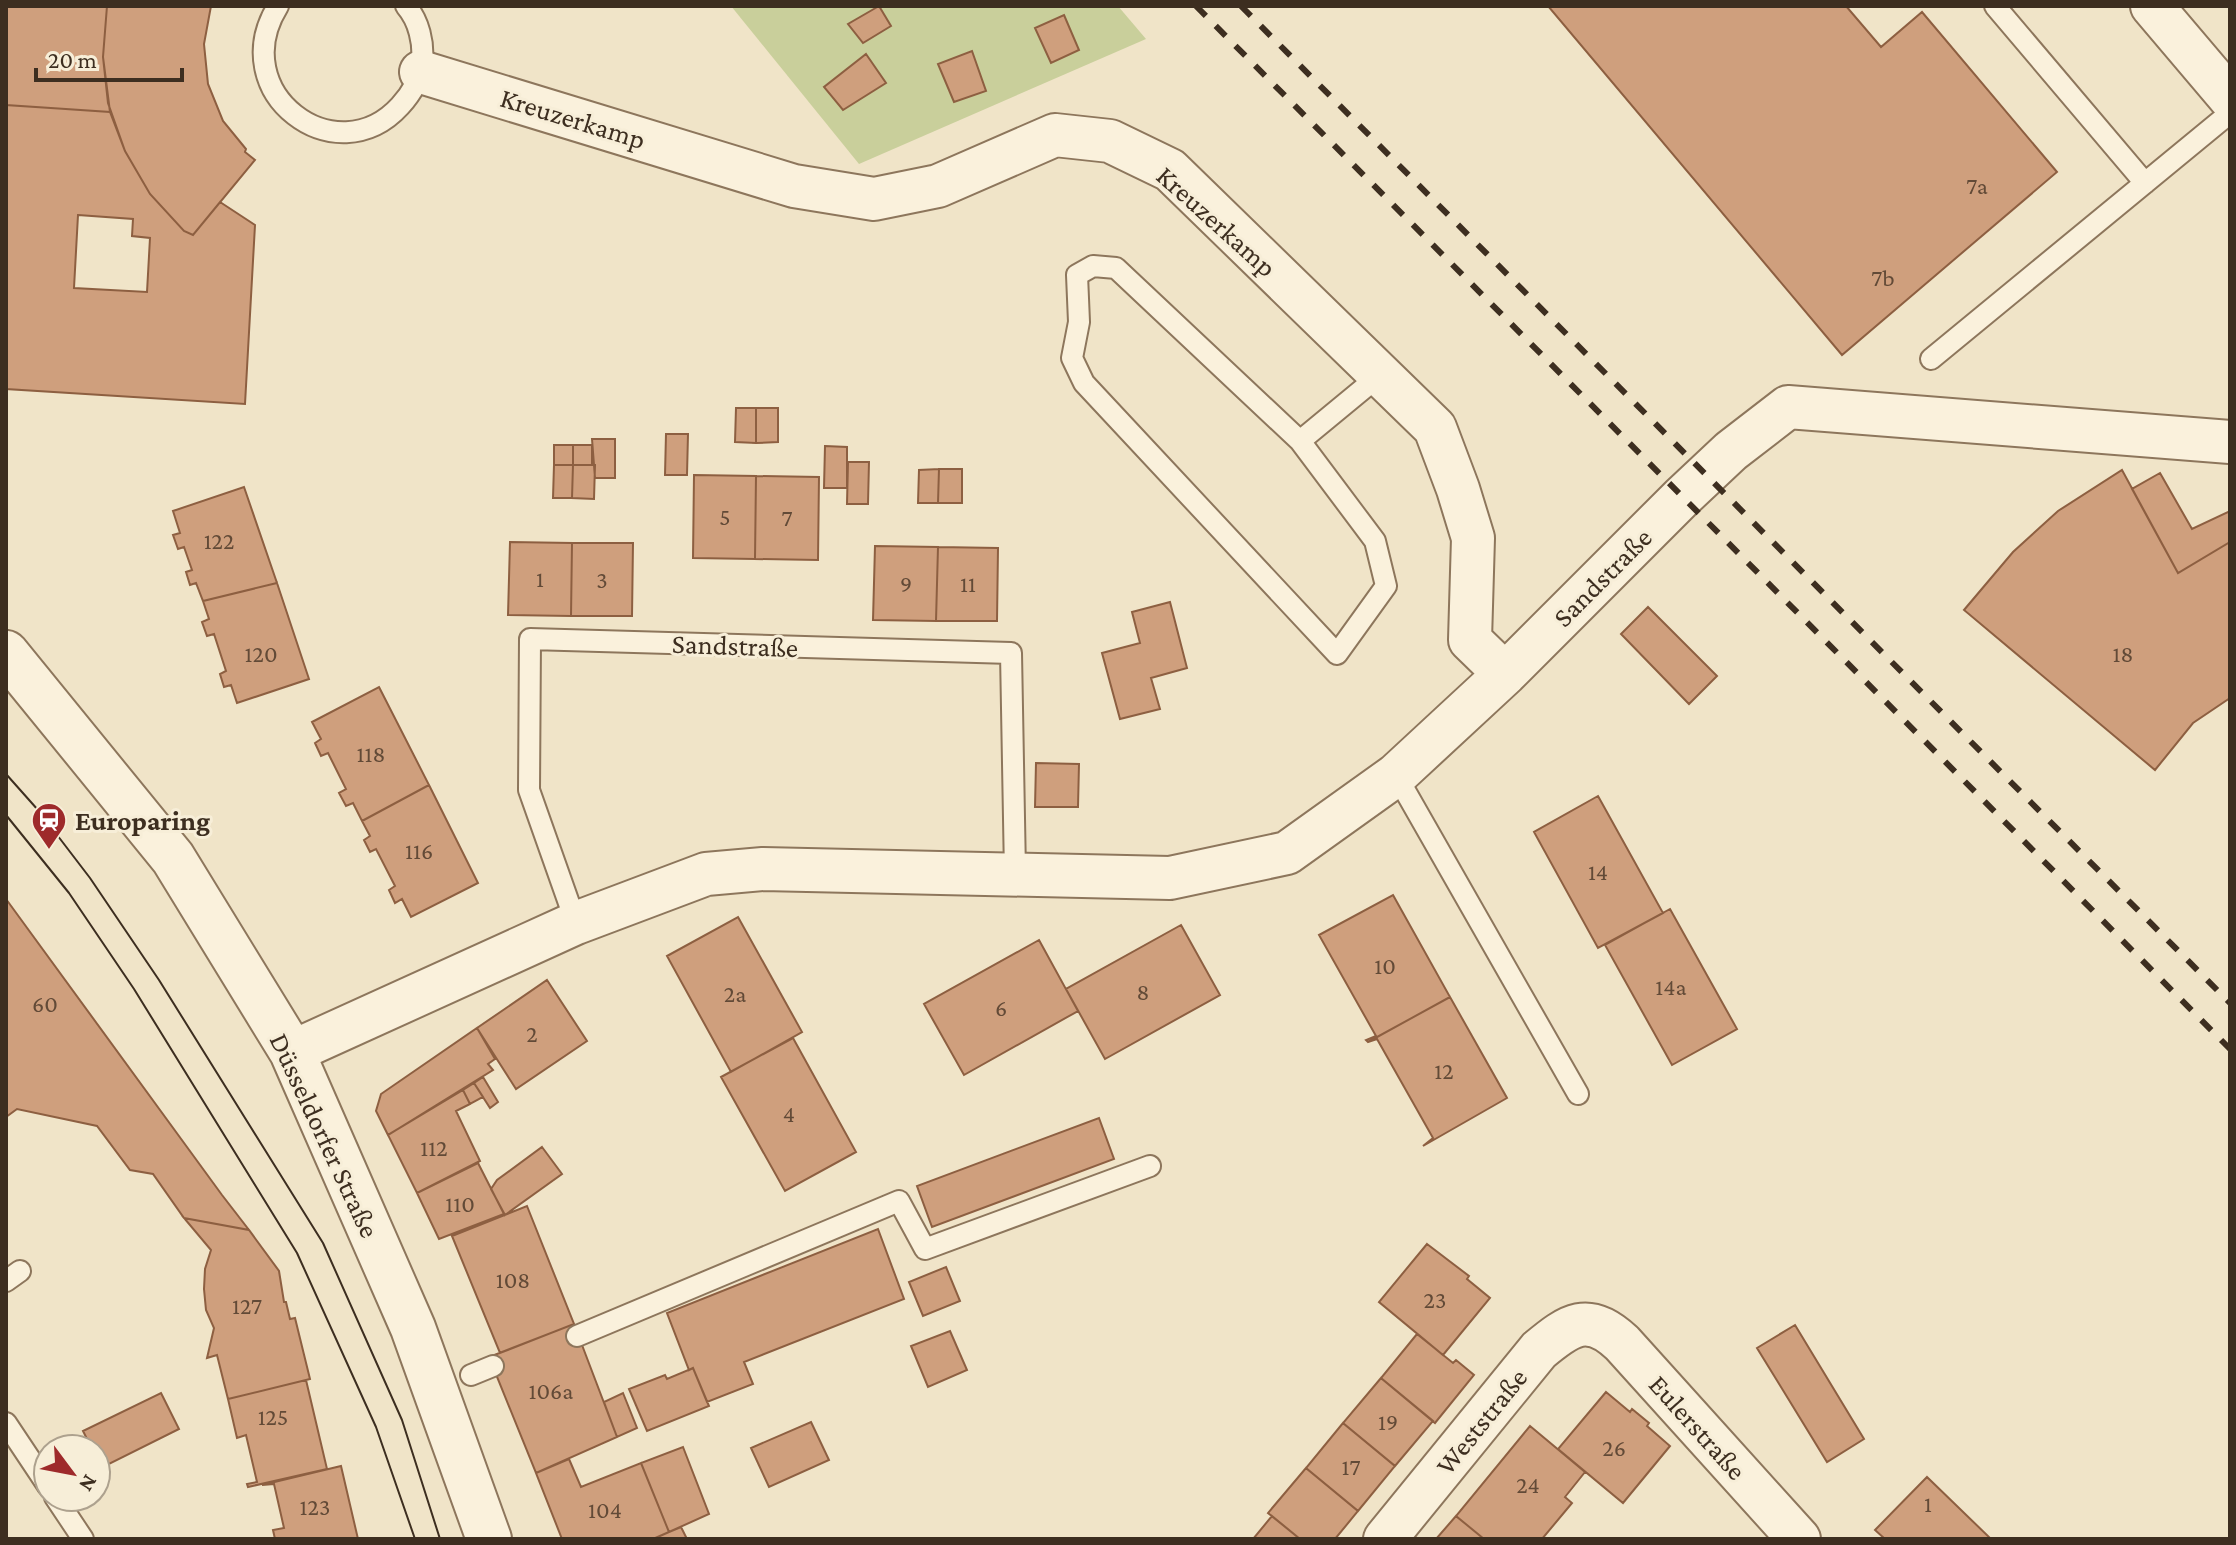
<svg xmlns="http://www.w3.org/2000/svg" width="2236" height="1545" viewBox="0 0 2236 1545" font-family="'Crimson Pro',serif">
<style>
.green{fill:#c9cf9b}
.building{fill:#cf9f7d;stroke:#8d5f41;stroke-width:2;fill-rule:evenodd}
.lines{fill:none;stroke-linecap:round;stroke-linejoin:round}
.service-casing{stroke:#8d765c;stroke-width:24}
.minor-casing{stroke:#8d765c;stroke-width:46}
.tertiary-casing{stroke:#8d765c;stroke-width:48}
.service{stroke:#faf1dc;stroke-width:20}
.minor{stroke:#faf1dc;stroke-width:42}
.tertiary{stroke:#faf1dc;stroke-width:44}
.tram{stroke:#3d2e20;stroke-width:2}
.rail{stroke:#3d2e20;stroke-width:6;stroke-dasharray:14 14;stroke-linecap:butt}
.labels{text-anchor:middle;stroke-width:6;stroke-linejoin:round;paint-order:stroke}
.number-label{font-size:24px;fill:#624a37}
.street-label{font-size:28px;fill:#3d2e20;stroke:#f7eed8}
.poi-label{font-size:28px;font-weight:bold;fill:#3d2e20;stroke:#f7eed8;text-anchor:start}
</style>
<rect width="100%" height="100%" fill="#f0e4c8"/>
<path class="green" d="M 731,6 L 1118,6 L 1146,39 L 859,164 Z"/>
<path class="building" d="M 6,6 L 107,6 L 103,57 L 110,112 L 6,105 Z
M 107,6 L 211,6 L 204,44 L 208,84 L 223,121 L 246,149 L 245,152 L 255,160 L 193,235 L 184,231 L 150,194 L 125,151 L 108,103 L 103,57 Z
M 879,6 L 891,26 L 863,43 L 848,24 Z
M 1548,6 L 1846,6 L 1881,47 L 1922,12 L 2057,172 L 1842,355 Z
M 1064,15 L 1079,50 L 1051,63 L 1035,28 Z
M 972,51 L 986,91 L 954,102 L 938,64 Z
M 866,54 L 886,83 L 843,110 L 824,87 Z
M 6,105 L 110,112 L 125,151 L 150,194 L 184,231 L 193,235 L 220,202 L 255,225 L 245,404 L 6,389 ZM 78,215 L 133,219 L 132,236 L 150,238 L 147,292 L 74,288 Z
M 736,408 L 756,408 L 756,443 L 735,442 Z
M 756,408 L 778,408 L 778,442 L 756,443 Z
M 666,434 L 688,434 L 687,475 L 665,475 Z
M 592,439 L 615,439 L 615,478 L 595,478 Z
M 554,445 L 573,445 L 573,465 L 554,465 Z
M 573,445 L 592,445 L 592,465 L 573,465 Z
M 825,446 L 847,447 L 847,488 L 824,488 Z
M 848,462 L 869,462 L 868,504 L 847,504 Z
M 554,465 L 573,465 L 572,498 L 553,498 Z
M 573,465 L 595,465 L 594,499 L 572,498 Z
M 939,469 L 938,503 L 918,503 L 919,470 Z
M 939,469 L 962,469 L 962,503 L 938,503 Z
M 2122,470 L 2178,573 L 2230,542 L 2230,698 L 2193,723 L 2155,770 L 1964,610 L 2013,552 L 2058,511 Z
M 2160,473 L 2192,529 L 2230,511 L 2230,542 L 2178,573 L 2132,489 Z
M 694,475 L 756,476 L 755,559 L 693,558 Z
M 756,476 L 819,477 L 818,560 L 755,559 Z
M 244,487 L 277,583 L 203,601 L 196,583 L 190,585 L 186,572 L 192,570 L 184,547 L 178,549 L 173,535 L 180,533 L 173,511 Z
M 510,542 L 572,543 L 571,616 L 508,615 Z
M 572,543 L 633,543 L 632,616 L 571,616 Z
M 875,546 L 938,547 L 936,621 L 873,620 Z
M 938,547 L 998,548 L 997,621 L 936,621 Z
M 277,583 L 309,679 L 237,703 L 231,685 L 224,687 L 220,674 L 226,671 L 214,634 L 207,636 L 202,622 L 209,619 L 203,601 Z
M 1170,602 L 1187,668 L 1151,678 L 1160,709 L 1120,719 L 1102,653 L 1140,643 L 1132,612 Z
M 1648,607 L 1717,676 L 1689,704 L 1621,634 Z
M 379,687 L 429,785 L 362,821 L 353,803 L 346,806 L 339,793 L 346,789 L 328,753 L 321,756 L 315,743 L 321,739 L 312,722 Z
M 1036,763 L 1079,764 L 1078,807 L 1035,807 Z
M 429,785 L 478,883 L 411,917 L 402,899 L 395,903 L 389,890 L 395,886 L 376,849 L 370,852 L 364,840 L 370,836 L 362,821 Z
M 1598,796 L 1663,913 L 1598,948 L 1534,832 Z
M 1393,895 L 1450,997 L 1368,1042 L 1366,1040 L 1376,1036 L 1319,935 Z
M 6,899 L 222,1195 L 249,1230 L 184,1218 L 153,1174 L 130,1170 L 97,1126 L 17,1109 L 6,1117 Z
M 1670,909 L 1737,1029 L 1672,1065 L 1605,945 Z
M 738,917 L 802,1032 L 731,1072 L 667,956 Z
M 1181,925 L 1220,995 L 1105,1059 L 1066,989 Z
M 1039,940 L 1078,1011 L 964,1075 L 924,1004 Z
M 547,980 L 587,1041 L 516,1089 L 477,1028 Z
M 1450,997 L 1507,1098 L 1423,1146 L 1433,1138 L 1377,1039 L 1368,1042 Z
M 477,1028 L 495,1059 L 488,1064 L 493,1070 L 388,1135 L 376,1111 L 381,1094 Z
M 793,1038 L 856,1152 L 785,1191 L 721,1077 Z
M 483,1077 L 498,1102 L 490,1108 L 474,1083 Z
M 474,1083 L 483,1097 L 470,1104 L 463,1090 Z
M 463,1090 L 470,1104 L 456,1111 L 480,1161 L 417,1193 L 388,1135 Z
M 1099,1118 L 1114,1159 L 932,1227 L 917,1186 Z
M 542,1147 L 562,1174 L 505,1215 L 491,1189 L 497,1180 Z
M 478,1163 L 504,1214 L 439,1239 L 417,1193 Z
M 527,1206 L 574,1324 L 500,1353 L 452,1236 Z
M 184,1218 L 249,1230 L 279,1271 L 284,1302 L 286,1302 L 290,1319 L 295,1318 L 310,1379 L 228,1399 L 217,1355 L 207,1358 L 214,1328 L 206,1310 L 204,1289 L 205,1269 L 211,1250 Z
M 878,1229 L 904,1299 L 744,1362 L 753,1384 L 707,1402 L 693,1368 L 689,1370 L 667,1313 Z
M 1427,1244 L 1469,1276 L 1467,1279 L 1490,1298 L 1443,1355 L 1379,1302 Z
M 946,1267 L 960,1301 L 923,1316 L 909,1282 Z
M 574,1324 L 617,1437 L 536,1473 L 489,1357 Z
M 1795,1325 L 1864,1439 L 1827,1462 L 1757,1348 Z
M 950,1331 L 967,1370 L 928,1387 L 911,1346 Z
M 1417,1334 L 1453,1363 L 1456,1360 L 1474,1375 L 1435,1423 L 1381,1378 Z
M 693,1368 L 709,1406 L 647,1431 L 629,1389 L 665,1375 L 667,1379 Z
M 1381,1378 L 1433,1421 L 1395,1466 L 1343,1423 Z
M 306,1380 L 327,1469 L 248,1487 L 247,1484 L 257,1482 L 246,1435 L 237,1438 L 228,1399 Z
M 1606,1392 L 1630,1412 L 1632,1409 L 1649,1423 L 1647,1426 L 1670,1446 L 1623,1503 L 1558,1449 Z
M 161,1393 L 179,1429 L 101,1468 L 96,1457 L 96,1449 L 92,1449 L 83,1431 Z
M 623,1393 L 637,1428 L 617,1437 L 604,1402 Z
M 811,1422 L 829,1460 L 769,1487 L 751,1448 Z
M 1343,1423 L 1395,1466 L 1358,1511 L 1306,1468 Z
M 1530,1426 L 1585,1472 L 1565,1497 L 1572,1503 L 1542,1539 L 1484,1539 L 1456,1516 Z
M 683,1447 L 709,1514 L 669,1532 L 641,1463 Z
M 569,1459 L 581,1487 L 641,1463 L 669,1532 L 653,1539 L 562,1539 L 536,1473 Z
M 341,1466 L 358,1539 L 275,1539 L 273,1530 L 284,1528 L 274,1484 L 262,1485 Z
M 1306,1468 L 1358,1511 L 1335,1539 L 1300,1539 L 1268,1513 Z
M 1927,1477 L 1991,1539 L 1885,1539 L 1875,1530 Z
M 1272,1516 L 1300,1539 L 1253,1539 Z
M 1456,1516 L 1484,1539 L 1436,1539 Z
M 681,1527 L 687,1539 L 653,1539 L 669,1532 Z"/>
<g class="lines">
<g class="service-casing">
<path id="service" d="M 278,6 C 224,93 336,176 400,106 C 411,94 420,79 422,63 C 424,43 419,21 406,6
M 1995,6 L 2145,183
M 1931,359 L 2230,113
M 1300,441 L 1375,541 L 1386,586 L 1337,654 L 1084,383 L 1072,358 L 1079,322 L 1077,275 L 1093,266 L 1116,268 L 1300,441 L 1380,375
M 1396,775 L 1578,1094
M 576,923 L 529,790 L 530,639 L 1011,653 L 1015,873
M 6,1281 L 20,1271
M 577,1336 L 899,1201 L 925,1249 L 1150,1166
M 471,1375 L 493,1366
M 6,1423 L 48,1486
M 55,1497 L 83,1539"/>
</g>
<g class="minor-casing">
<path id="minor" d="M 2152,6 L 2230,98
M 421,72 L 794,186 L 874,199 L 938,186 L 1055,135 L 1110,141 L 1170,170 L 1435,428 L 1458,489 L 1473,538 L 1470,640 L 1505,674
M 292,1052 L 576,923 L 706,874 L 763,869 L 1170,878 L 1287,853 L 1396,775 L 1505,674 L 1682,497 L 1731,451 L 1788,407 L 2230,442
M 1385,1539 L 1539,1350 C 1569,1325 1588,1311 1622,1343 L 1799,1539"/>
</g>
<g class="tertiary-casing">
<path id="tertiary" d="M 6,653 L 173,858 L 292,1052 L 413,1328 L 489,1539"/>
</g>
<use href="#service" class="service"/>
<use href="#minor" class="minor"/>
<use href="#tertiary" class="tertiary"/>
<path class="tram" d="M 6,774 L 38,810 L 90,878 L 159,980 L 323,1243 L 402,1420 L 440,1539
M 6,815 L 69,893 L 134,989 L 297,1253 L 376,1427 L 415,1539"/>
<path class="rail" d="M 1196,6 L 2230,1049
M 1241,6 L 2230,1003"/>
</g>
<defs>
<g id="station-pin" transform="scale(1.8)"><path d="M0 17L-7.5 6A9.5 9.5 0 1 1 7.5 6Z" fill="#9e2a2b" stroke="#f7eed8"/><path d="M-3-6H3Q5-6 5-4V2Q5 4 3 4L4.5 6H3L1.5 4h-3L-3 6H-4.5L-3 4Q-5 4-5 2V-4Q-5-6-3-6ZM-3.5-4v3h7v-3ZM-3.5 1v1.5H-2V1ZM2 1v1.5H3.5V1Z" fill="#fff"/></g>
</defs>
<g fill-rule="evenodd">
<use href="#station-pin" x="49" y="820"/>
</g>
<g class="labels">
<g class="number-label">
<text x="1977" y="194">7a</text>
<text x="1883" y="286">7b</text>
<text x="725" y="525">5</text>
<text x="787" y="526">7</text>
<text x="219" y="549">122</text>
<text x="540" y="587">1</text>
<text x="602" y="588">3</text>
<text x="906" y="592">9</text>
<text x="968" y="592">11</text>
<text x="261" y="662">120</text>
<text x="2123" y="662">18</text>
<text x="371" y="762">118</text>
<text x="419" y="859">116</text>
<text x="1598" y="880">14</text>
<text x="1385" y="974">10</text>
<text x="1671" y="995">14a</text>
<text x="1143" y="1000">8</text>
<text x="735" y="1002">2a</text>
<text x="45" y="1012">60</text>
<text x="1001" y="1016">6</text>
<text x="532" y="1042">2</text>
<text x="1444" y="1079">12</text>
<text x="789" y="1122">4</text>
<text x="434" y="1156">112</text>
<text x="460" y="1212">110</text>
<text x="513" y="1288">108</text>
<text x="1435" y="1308">23</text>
<text x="247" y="1314">127</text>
<text x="551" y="1399">106a</text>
<text x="273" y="1425">125</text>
<text x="1388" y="1430">19</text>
<text x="1614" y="1456">26</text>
<text x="1351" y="1475">17</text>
<text x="1528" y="1493">24</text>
<text x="1928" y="1512">1</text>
<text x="315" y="1515">123</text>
<text x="605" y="1518">104</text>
</g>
<g class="street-label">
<text transform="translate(573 118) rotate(17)" y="10">Kreuzerkamp</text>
<text transform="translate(1217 221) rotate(42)" y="10">Kreuzerkamp</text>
<text transform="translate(1602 577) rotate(-45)" y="10">Sandstraße</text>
<text transform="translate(735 645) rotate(2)" y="10">Sandstraße</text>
<text transform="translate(325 1135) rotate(65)" y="10">Düsseldorfer Straße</text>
<text transform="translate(1481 1421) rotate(-51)" y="10">Weststraße</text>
<text transform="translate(1698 1427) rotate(48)" y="10">Eulerstraße</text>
</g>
<g class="poi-label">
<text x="75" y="830">Europaring</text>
</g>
</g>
<rect width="2236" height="1545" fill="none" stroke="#3d2e20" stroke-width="16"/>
<g transform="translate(72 1473) rotate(122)"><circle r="38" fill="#f7eed8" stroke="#ada18e" stroke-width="2"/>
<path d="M0-6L14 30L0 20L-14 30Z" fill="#9e2a2b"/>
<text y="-12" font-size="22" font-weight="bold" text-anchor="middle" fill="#3d2e20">N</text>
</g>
<path d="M36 68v12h146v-12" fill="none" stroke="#3d2e20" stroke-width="4"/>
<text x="48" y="68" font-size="24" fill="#3d2e20" stroke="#f7eed8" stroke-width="6" paint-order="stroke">20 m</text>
</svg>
